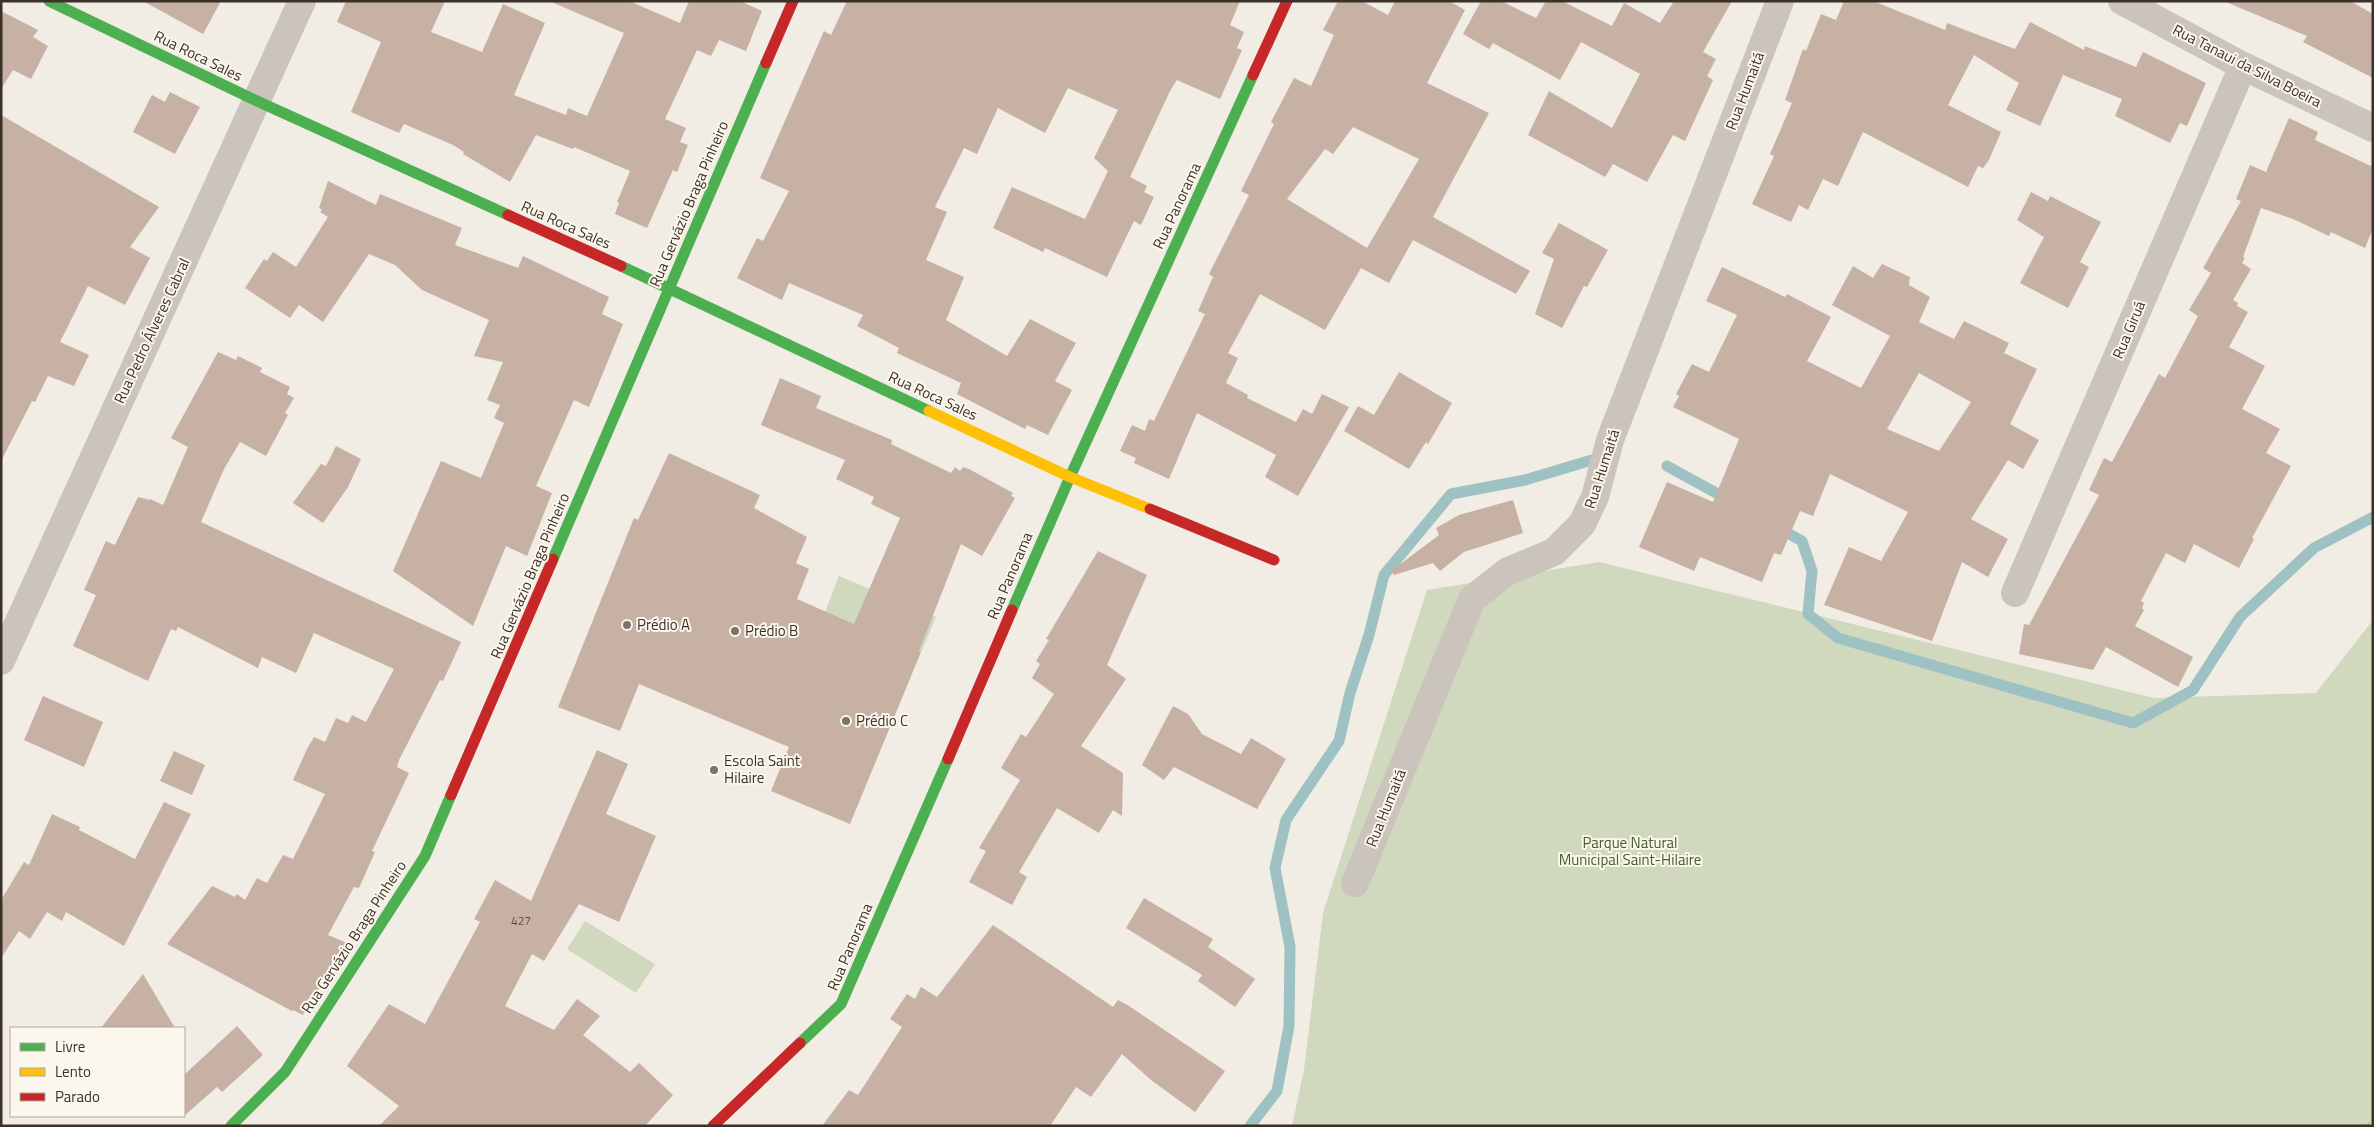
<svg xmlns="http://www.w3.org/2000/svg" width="2374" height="1127" viewBox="0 0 2374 1127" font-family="'Titillium Web',sans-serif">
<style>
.green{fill:#d0d8bd}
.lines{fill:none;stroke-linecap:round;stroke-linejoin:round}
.stream{stroke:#9ec1c4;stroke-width:11}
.building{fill:#c7b1a4;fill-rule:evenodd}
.path{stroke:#c3bdb5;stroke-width:3;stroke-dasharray:2.5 2.5;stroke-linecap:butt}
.street{stroke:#cac4bd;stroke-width:28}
.fast{stroke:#4caf50;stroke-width:11}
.slow{stroke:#ffc107;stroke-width:11}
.jam{stroke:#c62828;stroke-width:11}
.poi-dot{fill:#7b726a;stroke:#fcf7ed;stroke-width:2}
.labels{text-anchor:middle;stroke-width:4;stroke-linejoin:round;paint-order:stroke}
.number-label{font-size:12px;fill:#5f5148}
.street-label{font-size:15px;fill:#3c3129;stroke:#fcf7ed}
.poi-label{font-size:15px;fill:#3c3129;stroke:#fcf7ed;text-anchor:start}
.park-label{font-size:15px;fill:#465e2a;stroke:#fcf7ed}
</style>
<rect width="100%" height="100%" fill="#f1ece4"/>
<path class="green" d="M 1599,562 L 2154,698 L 2316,693 L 2373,620 L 2373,1126 L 1292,1126 L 1304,1070 L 1323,913 L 1427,590 Z
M 839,576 L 936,617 L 921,652 L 825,612 Z
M 585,921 L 655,964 L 636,993 L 567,949 Z"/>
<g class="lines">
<path class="stream" d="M 1667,466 L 1729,500
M 1778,528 L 1802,541 L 1812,571 L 1808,614 L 1838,638 L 2133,723 L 2193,690 L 2240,617 L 2314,548 L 2373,517
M 1250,1126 L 1277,1091 L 1289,1026 L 1290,947 L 1275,868 L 1286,820 L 1339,741 L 1350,693 L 1369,635 L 1384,575 L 1451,494 L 1525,480 L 1592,460"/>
</g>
<path class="building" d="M 143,1 L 221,1 L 203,34 Z
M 346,1 L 445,1 L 431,32 L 482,52 L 503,4 L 545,23 L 514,95 L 566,115 L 568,108 L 587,116 L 624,33 L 549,1 L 629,1 L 680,23 L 689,1 L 740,1 L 762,11 L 746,51 L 719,40 L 711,56 L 697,50 L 665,119 L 686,128 L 680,142 L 688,145 L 677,172 L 673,170 L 647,228 L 615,214 L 619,203 L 617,202 L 630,171 L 574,147 L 573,149 L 536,135 L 510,182 L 463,154 L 464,152 L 453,145 L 404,124 L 399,133 L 351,112 L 381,42 L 337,22 Z
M 847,1 L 1240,1 L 1230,25 L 1244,32 L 1237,48 L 1242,50 L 1220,99 L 1177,80 L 1170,91 L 1130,177 L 1147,186 L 1144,192 L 1154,197 L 1141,225 L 1134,221 L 1107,277 L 1045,248 L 1043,252 L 993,228 L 1012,187 L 1085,219 L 1108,171 L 1094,158 L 1118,110 L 1068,88 L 1045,133 L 998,108 L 977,154 L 964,148 L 935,207 L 947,212 L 926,260 L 964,277 L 946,320 L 1007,356 L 1030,319 L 1076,343 L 1055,381 L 1072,390 L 1048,435 L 1027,425 L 1025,429 L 957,394 L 961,383 L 897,353 L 899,348 L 857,326 L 863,315 L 789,283 L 782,300 L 737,278 L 757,238 L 763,241 L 789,191 L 760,178 L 824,31 L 831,35 Z
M 1338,1 L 1362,1 L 1388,15 L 1395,1 L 1449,1 L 1465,10 L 1427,83 L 1489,113 L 1433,217 L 1530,271 L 1516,294 L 1413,240 L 1389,283 L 1361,268 L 1325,330 L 1260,294 L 1228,353 L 1238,358 L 1226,383 L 1248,395 L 1247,398 L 1296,422 L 1303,409 L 1312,414 L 1322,394 L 1349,407 L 1298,496 L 1265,477 L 1276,455 L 1197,413 L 1169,479 L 1134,463 L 1136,458 L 1120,451 L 1132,425 L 1145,431 L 1149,419 L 1154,421 L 1205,314 L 1198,311 L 1213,277 L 1209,274 L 1249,195 L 1241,191 L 1274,124 L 1271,122 L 1294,78 L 1311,86 L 1334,35 L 1323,30 ZM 1353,127 L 1419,159 L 1367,248 L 1287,199 L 1325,149 L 1333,154 Z
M 1481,1 L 1501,1 L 1536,18 L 1546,1 L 1562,1 L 1612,26 L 1624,3 L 1660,23 L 1674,1 L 1732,1 L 1703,52 L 1716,59 L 1707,76 L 1713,80 L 1685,141 L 1673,135 L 1647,182 L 1613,164 L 1605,177 L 1528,135 L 1549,91 L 1612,128 L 1640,74 L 1581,42 L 1560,80 L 1493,43 L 1489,49 L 1463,34 Z
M 1844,1 L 1873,1 L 1945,30 L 1947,23 L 2015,49 L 2030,22 L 2084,50 L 2085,46 L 2136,67 L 2143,52 L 2206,83 L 2187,126 L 2180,123 L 2170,143 L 2115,116 L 2122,99 L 2063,75 L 2040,126 L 2006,110 L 2019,83 L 1974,55 L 1948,105 L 2001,132 L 1989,160 L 1983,168 L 1978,166 L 1968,187 L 1863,132 L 1838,186 L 1823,179 L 1808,210 L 1799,205 L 1791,222 L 1752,204 L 1774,156 L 1770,154 L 1792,103 L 1785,100 L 1803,49 L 1806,51 L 1821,14 L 1836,20 Z
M 2350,1 L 2373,14 L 2373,78 L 2303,42 L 2307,36 L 2226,2 Z
M 1,11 L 38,30 L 33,37 L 48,46 L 31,79 L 13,70 L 1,89 Z
M 170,92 L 200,107 L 175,154 L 133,132 L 152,95 L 165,102 Z
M 1,115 L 159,207 L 130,247 L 150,258 L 125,305 L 88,286 L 60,342 L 89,355 L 74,386 L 48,376 L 35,402 L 32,401 L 1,461 Z
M 2289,118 L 2318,132 L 2315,140 L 2373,167 L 2373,228 L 2365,248 L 2331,232 L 2329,236 L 2293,219 L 2261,208 L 2243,257 L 2245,258 L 2242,263 L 2251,269 L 2233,300 L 2238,303 L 2237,306 L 2248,312 L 2229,347 L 2265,366 L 2242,409 L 2280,429 L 2266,453 L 2291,466 L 2252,538 L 2254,539 L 2239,568 L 2194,544 L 2185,563 L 2166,553 L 2141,601 L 2144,603 L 2142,608 L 2144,610 L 2135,626 L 2193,657 L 2178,687 L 2106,647 L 2093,670 L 2019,654 L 2024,624 L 2029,625 L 2099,495 L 2089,490 L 2104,458 L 2112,462 L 2159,374 L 2165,378 L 2198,316 L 2189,310 L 2211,273 L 2203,268 L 2241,201 L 2236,199 L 2250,165 L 2266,172 Z
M 328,181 L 376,205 L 380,194 L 462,228 L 455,245 L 518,268 L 523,256 L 609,297 L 602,314 L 623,324 L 589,407 L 574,400 L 536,486 L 552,493 L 527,556 L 506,546 L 473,626 L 393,571 L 441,461 L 481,478 L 504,423 L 494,418 L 500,405 L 487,400 L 503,362 L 474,356 L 489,320 L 422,290 L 395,265 L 369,254 L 323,322 L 299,305 L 290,318 L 245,288 L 264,259 L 267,261 L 273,252 L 296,267 L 328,217 L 320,212 L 322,210 L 319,208 Z
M 2031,192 L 2048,201 L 2050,196 L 2101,222 L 2080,262 L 2089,267 L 2068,308 L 2020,283 L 2044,237 L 2017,220 Z
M 1559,223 L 1608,250 L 1587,287 L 1584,286 L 1562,328 L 1535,314 L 1554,259 L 1542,253 Z
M 1882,264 L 1910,277 L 1909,285 L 1930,297 L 1919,322 L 1954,339 L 1964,321 L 2009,343 L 2004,353 L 2037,369 L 2010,424 L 2039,440 L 2023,469 L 2008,460 L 1971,519 L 2008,539 L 1988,577 L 1962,562 L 1932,641 L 1824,605 L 1849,547 L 1881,561 L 1908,512 L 1830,474 L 1813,516 L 1800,511 L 1781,555 L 1774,553 L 1762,582 L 1700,557 L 1694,571 L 1639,547 L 1667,482 L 1713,502 L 1739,439 L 1673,407 L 1679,396 L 1676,394 L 1692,364 L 1709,372 L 1737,315 L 1706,301 L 1722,267 L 1785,297 L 1787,294 L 1831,317 L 1807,361 L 1861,388 L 1890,336 L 1832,305 L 1853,266 L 1873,278 ZM 1919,373 L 1971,402 L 1939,451 L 1887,429 Z
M 218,352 L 236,360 L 238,356 L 262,368 L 260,372 L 290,387 L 287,394 L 294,398 L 285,413 L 288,415 L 266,456 L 240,442 L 224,469 L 201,522 L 461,642 L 443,681 L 440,680 L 399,760 L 397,767 L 409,773 L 372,851 L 375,852 L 359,888 L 354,887 L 328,935 L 347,943 L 303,1015 L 293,1010 L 292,1011 L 167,944 L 212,886 L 235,897 L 237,894 L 245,900 L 257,878 L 267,883 L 283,855 L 293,859 L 325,794 L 293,780 L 307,749 L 314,737 L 325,742 L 336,718 L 348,723 L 352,715 L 366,722 L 394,669 L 314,633 L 296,673 L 262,657 L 258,668 L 178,627 L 176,631 L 171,629 L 148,681 L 73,646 L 96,595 L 84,590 L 106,541 L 115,545 L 138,497 L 150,500 L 150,499 L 163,505 L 188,447 L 171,438 Z
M 1399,372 L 1452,403 L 1428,444 L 1426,442 L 1409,469 L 1344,431 L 1358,406 L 1374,415 Z
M 780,378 L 821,396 L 816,408 L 892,440 L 891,444 L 951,473 L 955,467 L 960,471 L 963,467 L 969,469 L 1013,493 L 1011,496 L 1015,498 L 982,556 L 961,544 L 919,651 L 921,652 L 850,824 L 771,791 L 789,747 L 639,684 L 620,731 L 558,707 L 634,518 L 638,520 L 669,453 L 760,495 L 754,508 L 807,537 L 796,563 L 809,569 L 797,599 L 854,624 L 900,518 L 871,504 L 874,497 L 836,479 L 845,460 L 761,425 Z
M 336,446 L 361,459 L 348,487 L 323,523 L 293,503 L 321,464 L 326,466 Z
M 1513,500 L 1523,533 L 1464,552 L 1440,571 L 1433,563 L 1394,575 L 1391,571 L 1439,535 L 1436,528 L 1459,515 Z
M 1098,551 L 1147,575 L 1107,665 L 1126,679 L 1081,746 L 1123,773 L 1122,816 L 1113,810 L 1099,833 L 1057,808 L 1019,872 L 1027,877 L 1012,905 L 969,882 L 986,851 L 979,848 L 1020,780 L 1001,768 L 1021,734 L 1026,737 L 1054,694 L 1032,678 L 1040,664 L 1036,661 L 1049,640 L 1046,639 Z
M 43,696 L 103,722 L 84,767 L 24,740 Z
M 1173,706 L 1188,714 L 1202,734 L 1241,754 L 1251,738 L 1286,759 L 1257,809 L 1174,767 L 1164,780 L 1142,765 Z
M 597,750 L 628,764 L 606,814 L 656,836 L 619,922 L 579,904 L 544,961 L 532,954 L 505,1006 L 554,1030 L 577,999 L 600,1016 L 583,1035 L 630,1072 L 639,1063 L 673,1095 L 645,1126 L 379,1126 L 399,1106 L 347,1066 L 389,1004 L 425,1024 L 480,922 L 474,919 L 495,880 L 531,901 Z
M 174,751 L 205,765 L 192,795 L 160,781 Z
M 164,802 L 191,814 L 124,946 L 66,912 L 62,921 L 47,912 L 30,939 L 19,931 L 1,958 L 1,900 L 24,862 L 29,865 L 52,814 L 80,827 L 79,830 L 135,859 Z
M 1144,898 L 1213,939 L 1208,947 L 1255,979 L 1235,1007 L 1198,981 L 1202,975 L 1126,928 Z
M 993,925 L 1113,1007 L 1118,1000 L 1129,1006 L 1225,1071 L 1195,1112 L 1151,1080 L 1122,1054 L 1091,1097 L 1076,1087 L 1050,1126 L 822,1126 L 849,1090 L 858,1095 L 902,1027 L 890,1019 L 907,994 L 915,999 L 921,987 L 937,997 Z
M 143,974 L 175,1028 L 101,1028 Z
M 237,1026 L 263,1055 L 222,1092 L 217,1087 L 184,1116 L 184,1075 Z"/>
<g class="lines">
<path class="path" d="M 2363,1126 L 2373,1121"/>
<path class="street" d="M 2122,1 L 2243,66 L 2373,128
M 2015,593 L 2243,66
M 1,661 L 302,1
M 1355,883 L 1472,599 L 1508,571 L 1554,552 L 1582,524 L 1595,497 L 1610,440 L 1780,1"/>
<path class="fast" d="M 49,1 L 257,101 L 508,215
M 621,266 L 929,411
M 553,559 L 766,63
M 1012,610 L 1070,477 L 1253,75
M 800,1043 L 841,1004 L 948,759
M 231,1126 L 285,1072 L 425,856 L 451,795"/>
<path class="slow" d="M 929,411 L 1070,477 L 1150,509"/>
<path class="jam" d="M 766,63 L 793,1
M 1253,75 L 1287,1
M 508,215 L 621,266
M 1150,509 L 1274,560
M 948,759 L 1012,610
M 451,795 L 553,559
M 713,1126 L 800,1043"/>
</g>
<g class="poi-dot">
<circle cx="627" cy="625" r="5"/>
<circle cx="735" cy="631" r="5"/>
<circle cx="846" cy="721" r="5"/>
<circle cx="714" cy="770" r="5"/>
</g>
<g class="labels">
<g class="number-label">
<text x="521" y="925">427</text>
</g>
<g class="street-label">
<text transform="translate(198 56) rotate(26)" y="5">Rua Roca Sales</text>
<text transform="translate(2247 66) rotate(27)" y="5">Rua Tanaui da Silva Boeira</text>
<text transform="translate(1745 91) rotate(-69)" y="5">Rua Humaitá</text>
<text transform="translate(689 204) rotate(-67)" y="5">Rua Gervázio Braga Pinheiro</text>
<text transform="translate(1177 206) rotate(-65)" y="5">Rua Panorama</text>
<text transform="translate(566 225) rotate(24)" y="5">Rua Roca Sales</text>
<text transform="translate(2129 330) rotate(-67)" y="5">Rua Giruá</text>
<text transform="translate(152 331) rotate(-65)" y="5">Rua Pedro Álveres Cabral</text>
<text transform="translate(933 396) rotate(25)" y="5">Rua Roca Sales</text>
<text transform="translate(1602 469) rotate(-72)" y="5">Rua Humaitá</text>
<text transform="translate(530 576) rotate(-67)" y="5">Rua Gervázio Braga Pinheiro</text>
<text transform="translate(1010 576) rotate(-67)" y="5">Rua Panorama</text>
<text transform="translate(1386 808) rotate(-68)" y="5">Rua Humaitá</text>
<text transform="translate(354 937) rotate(-57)" y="5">Rua Gervázio Braga Pinheiro</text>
<text transform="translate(850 947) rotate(-67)" y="5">Rua Panorama</text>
</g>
<g class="poi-label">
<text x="637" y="630">Prédio A</text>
<text x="745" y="636">Prédio B</text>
<text x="856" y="726">Prédio C</text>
<text x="724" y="766">Escola Saint<tspan x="724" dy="17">Hilaire</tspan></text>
</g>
<g class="park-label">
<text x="1630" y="848">Parque Natural<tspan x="1630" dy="17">Municipal Saint-Hilaire</tspan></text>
</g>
</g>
<rect width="2374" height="1127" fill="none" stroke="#3c3129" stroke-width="5"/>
<rect x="10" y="1027" width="175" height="90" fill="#fcf7ed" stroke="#afa89f"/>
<rect x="20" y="1043" width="25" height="8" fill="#4caf50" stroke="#afa89f"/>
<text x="55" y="1052" font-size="15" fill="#3c3129">Livre</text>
<rect x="20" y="1068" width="25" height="8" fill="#ffc107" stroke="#afa89f"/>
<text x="55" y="1077" font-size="15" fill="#3c3129">Lento</text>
<rect x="20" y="1093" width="25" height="8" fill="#c62828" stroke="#afa89f"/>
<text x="55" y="1102" font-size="15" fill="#3c3129">Parado</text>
</svg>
